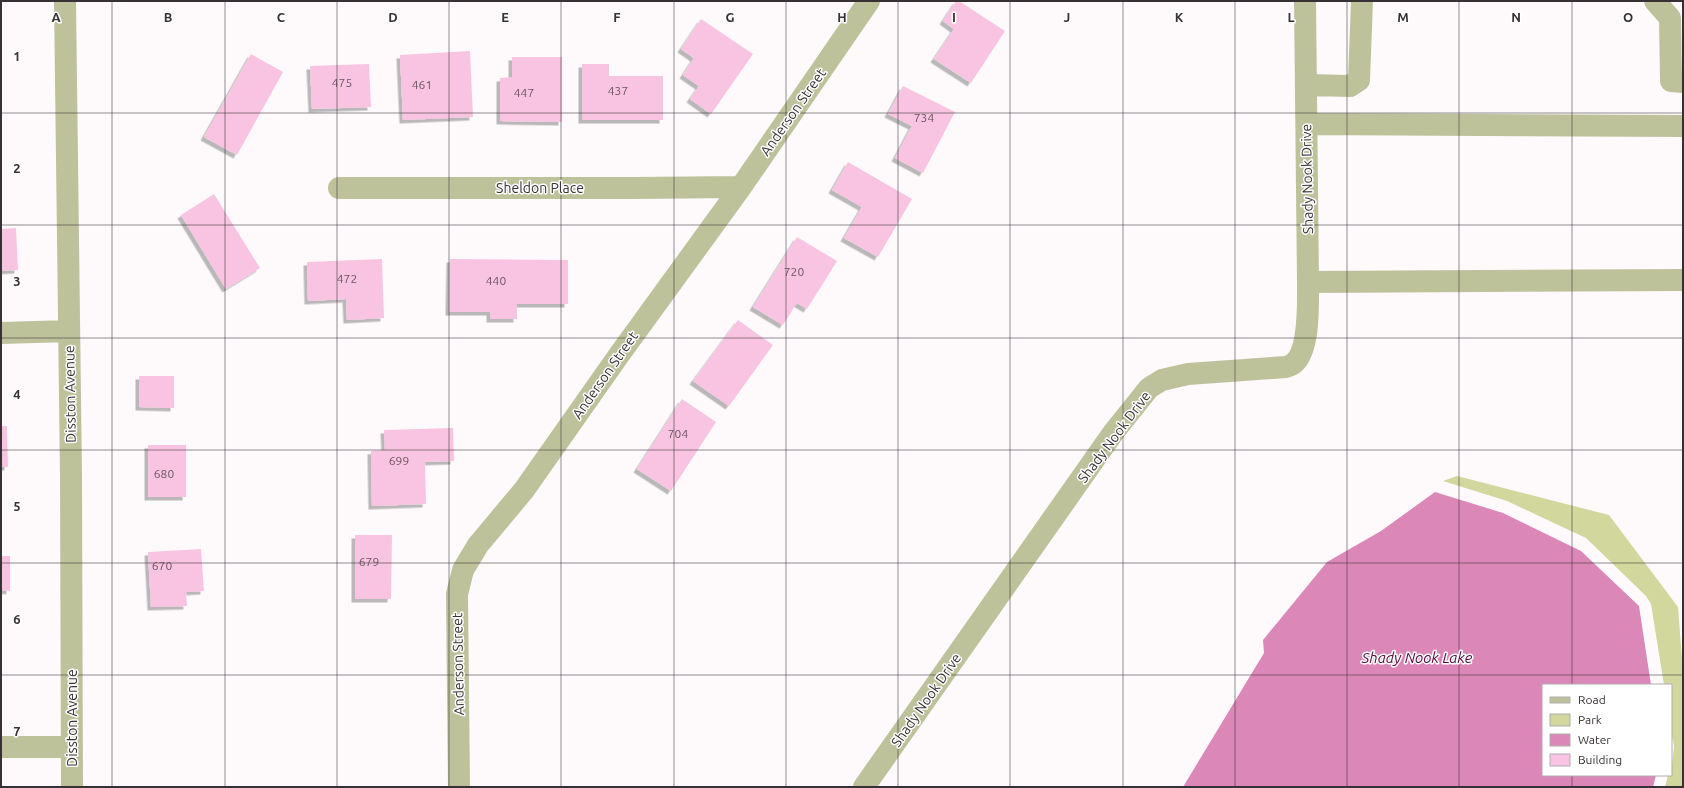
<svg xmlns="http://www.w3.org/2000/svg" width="1684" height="788" viewBox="0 0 1684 788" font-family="Ubuntu,sans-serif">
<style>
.green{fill:#d2d79e}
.water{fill:#db87b8}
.building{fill:#f9c4e1;filter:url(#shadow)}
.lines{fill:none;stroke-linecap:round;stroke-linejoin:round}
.minor{stroke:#bec29b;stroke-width:22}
.grid{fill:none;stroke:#373034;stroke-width:1;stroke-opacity:0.55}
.labels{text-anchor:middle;stroke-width:3;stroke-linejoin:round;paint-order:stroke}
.number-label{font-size:12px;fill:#68555f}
.street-label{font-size:14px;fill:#373034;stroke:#fff}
.water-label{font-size:15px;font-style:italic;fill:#560b3e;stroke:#fff}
.grid-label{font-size:13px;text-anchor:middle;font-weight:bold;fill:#373034;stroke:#fff;stroke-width:3;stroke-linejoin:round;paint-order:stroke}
</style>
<defs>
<filter id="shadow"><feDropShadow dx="-3.5" dy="3.5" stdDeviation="0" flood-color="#0004"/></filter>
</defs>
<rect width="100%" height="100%" fill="#fefafc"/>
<path class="green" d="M 1457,476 L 1609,515 L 1678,607 L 1683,672 L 1683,787 L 1665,787 L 1668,775 L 1671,775 L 1674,746 L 1671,730 L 1671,685 L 1664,685 L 1651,604 L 1646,596 L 1586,538 L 1507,501 L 1443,481 Z"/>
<path class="water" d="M 1435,492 L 1503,513 L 1581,551 L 1639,606 L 1651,685 L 1543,685 L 1543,775 L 1656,775 L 1653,787 L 1183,787 L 1264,653 L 1263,640 L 1327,562 L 1381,531 Z"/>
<path class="building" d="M 956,1 L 959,1 L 1005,31 L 971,83 L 934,59 L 954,29 L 943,21 Z
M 701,19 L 753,54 L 711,114 L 690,99 L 699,86 L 683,75 L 694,58 L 681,49 Z
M 470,51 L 473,117 L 403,120 L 400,55 Z
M 251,54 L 283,72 L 237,155 L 204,137 Z
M 512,57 L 562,57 L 562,122 L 500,121 L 500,78 L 512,77 Z
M 369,64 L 371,107 L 312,109 L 310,66 Z
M 582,64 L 609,64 L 609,76 L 663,76 L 663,120 L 582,120 Z
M 903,86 L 955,112 L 923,173 L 895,158 L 912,126 L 888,114 Z
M 848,162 L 912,199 L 878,257 L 844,238 L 862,207 L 832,190 Z
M 214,194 L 260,268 L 226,289 L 181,215 Z
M 16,228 L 18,270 L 1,271 L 1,229 Z
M 797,237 L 837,261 L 807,309 L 797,303 L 783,325 L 753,307 Z
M 382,259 L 384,318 L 347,320 L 346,299 L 308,301 L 307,262 Z
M 450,259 L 568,260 L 568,304 L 517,304 L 517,319 L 490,319 L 490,312 L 449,312 Z
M 738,320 L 773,345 L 729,406 L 693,381 Z
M 139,376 L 174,376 L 174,408 L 139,407 Z
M 682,399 L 716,422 L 671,491 L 637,469 Z
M 1,426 L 7,426 L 8,467 L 1,467 Z
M 453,428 L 454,461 L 425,462 L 426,504 L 372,506 L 371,451 L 385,450 L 384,430 Z
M 148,445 L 186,445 L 186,497 L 148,497 Z
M 355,535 L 392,535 L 391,599 L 355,599 Z
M 201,549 L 204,591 L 186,592 L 187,606 L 151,607 L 148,552 Z
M 1,556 L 10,556 L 10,591 L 1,590 Z"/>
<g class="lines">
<path class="minor" d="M 65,1 L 71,476 L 72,787
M 1655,1 L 1670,18 L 1671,81 L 1683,82
M 1306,85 L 1350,86 L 1359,80 L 1362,1
M 1307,124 L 1683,126
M 339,188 L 634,188 L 741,187
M 1308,282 L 1683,280
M 1,333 L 69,331
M 1,747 L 72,747
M 459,787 L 457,594 L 463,570 L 478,545 L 524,490 L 619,355 L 741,187 L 869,1
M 864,787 L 1113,433 L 1149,388 L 1162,380 L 1188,374 L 1286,367 C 1288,366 1293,365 1294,363 C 1310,350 1308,301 1308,282 L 1305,1"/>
</g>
<path class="grid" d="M 112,1 L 112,787M 225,1 L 225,787M 337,1 L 337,787M 449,1 L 449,787M 561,1 L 561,787M 674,1 L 674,787M 786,1 L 786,787M 898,1 L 898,787M 1010,1 L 1010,787M 1123,1 L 1123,787M 1235,1 L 1235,787M 1347,1 L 1347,787M 1459,1 L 1459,787M 1572,1 L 1572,685M 1,113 L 1683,113M 1,225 L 1683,225M 1,338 L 1683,338M 1,450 L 1683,450M 1,563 L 1683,563M 1,675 L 1683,675M 1572,775 L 1572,787"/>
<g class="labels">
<g class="number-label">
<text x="342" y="87">475</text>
<text x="422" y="89">461</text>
<text x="618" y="95">437</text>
<text x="524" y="97">447</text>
<text x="924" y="122">734</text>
<text x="794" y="276">720</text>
<text x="347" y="283">472</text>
<text x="496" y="285">440</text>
<text x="678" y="438">704</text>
<text x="399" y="465">699</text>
<text x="164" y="478">680</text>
<text x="369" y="566">679</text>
<text x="162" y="570">670</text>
</g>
<g class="street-label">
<text transform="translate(793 112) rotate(-55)" y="5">Anderson Street</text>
<text transform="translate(1307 179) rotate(-91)" y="5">Shady Nook Drive</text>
<text x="540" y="193">Sheldon Place</text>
<text transform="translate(605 375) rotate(-55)" y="5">Anderson Street</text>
<text transform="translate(70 394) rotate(-91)" y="5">Disston Avenue</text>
<text transform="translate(1114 437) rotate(-53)" y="5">Shady Nook Drive</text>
<text transform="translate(458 664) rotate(-91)" y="5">Anderson Street</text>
<text transform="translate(926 700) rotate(-55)" y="5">Shady Nook Drive</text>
<text transform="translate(72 718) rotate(-90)" y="5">Disston Avenue</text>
</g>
<g class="water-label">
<text x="1417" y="663">Shady Nook Lake</text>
</g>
</g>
<g class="grid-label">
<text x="56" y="22">A</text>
<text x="168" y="22">B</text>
<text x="281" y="22">C</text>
<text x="393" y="22">D</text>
<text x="505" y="22">E</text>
<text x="617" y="22">F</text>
<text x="730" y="22">G</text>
<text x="842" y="22">H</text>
<text x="954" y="22">I</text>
<text x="1067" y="22">J</text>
<text x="1179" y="22">K</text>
<text x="1291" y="22">L</text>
<text x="1403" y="22">M</text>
<text x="1516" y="22">N</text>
<text x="1628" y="22">O</text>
<text x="17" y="61">1</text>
<text x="17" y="173">2</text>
<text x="17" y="286">3</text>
<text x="17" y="399">4</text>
<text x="17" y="511">5</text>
<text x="17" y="624">6</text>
<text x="17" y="736">7</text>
</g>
<rect width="1684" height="788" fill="none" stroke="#373034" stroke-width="4"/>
<rect x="1542" y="684" width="130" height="92" fill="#ffffff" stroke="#afacae"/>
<rect x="1550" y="697" width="20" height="6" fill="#bec29b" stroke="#afacae"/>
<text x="1578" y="704" font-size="12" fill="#373034">Road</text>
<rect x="1550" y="714" width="20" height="12" fill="#d2d79e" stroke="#afacae"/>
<text x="1578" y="724" font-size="12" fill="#373034">Park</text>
<rect x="1550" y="734" width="20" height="12" fill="#db87b8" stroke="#afacae"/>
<text x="1578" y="744" font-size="12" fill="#373034">Water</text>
<rect x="1550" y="754" width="20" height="12" fill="#f9c4e1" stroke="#afacae"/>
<text x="1578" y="764" font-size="12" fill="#373034">Building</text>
</svg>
